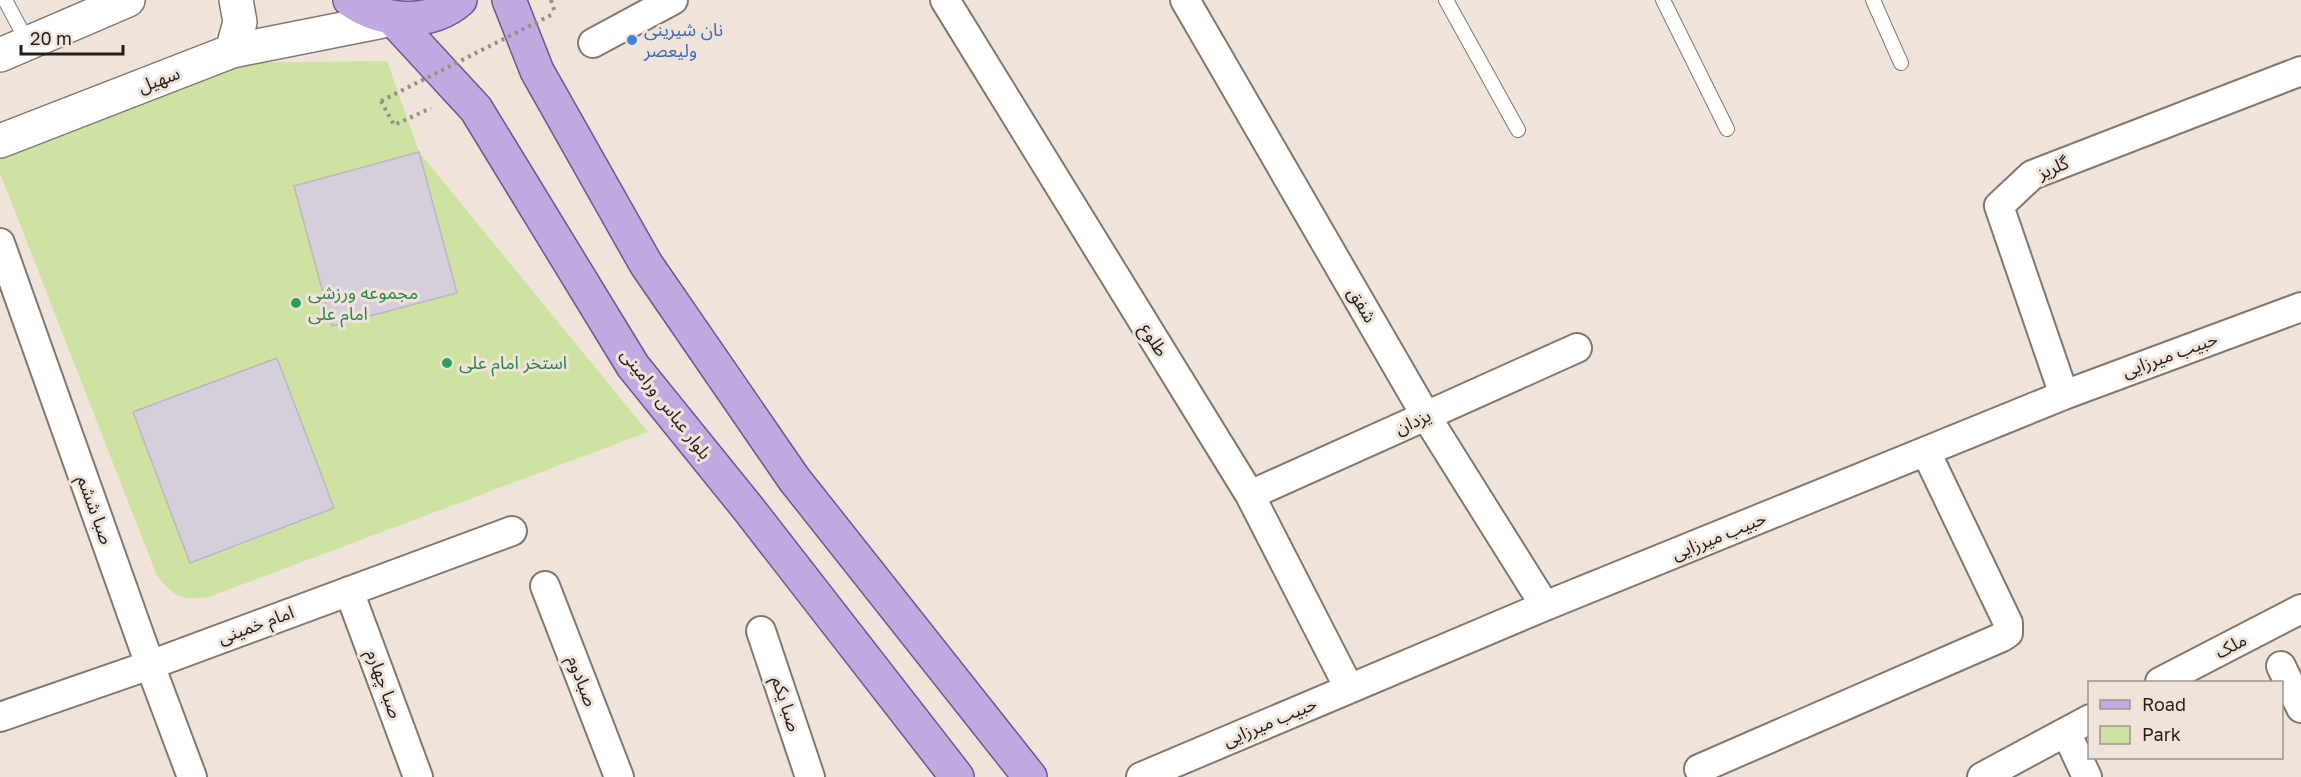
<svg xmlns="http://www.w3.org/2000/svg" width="2301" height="777" viewBox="0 0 2301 777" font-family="'Golos Text','Noto Sans Arabic',sans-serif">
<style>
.green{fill:#cee3a2}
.building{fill:#d6ceda;stroke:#beb5c1;stroke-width:1.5}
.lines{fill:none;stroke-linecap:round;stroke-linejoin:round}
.lane-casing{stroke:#82776f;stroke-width:16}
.street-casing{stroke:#82776f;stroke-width:32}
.secondary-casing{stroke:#82776f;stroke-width:36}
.primary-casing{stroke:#6f558f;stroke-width:36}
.path{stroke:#968e86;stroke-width:4;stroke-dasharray:3 4.5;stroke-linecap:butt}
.lane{stroke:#fff;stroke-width:14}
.street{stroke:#fff;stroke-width:28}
.secondary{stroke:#fff;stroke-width:33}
.primary{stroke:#c1aae1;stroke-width:33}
.path-bridge{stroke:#968e86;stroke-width:4;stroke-dasharray:3 4.5;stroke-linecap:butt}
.shop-dot{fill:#3f7fe0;stroke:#f0e4da;stroke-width:2}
.leisure-dot{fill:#2e9e5b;stroke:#f0e4da;stroke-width:2}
.labels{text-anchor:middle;stroke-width:6;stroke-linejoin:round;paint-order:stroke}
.shop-label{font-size:18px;fill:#366cbe;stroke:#f0e4da;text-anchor:start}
.street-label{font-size:18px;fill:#231f1b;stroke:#f0e4da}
.leisure-label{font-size:18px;fill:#27864d;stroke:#f0e4da;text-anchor:start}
</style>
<rect width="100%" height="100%" fill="#f0e4da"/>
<path class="green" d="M 387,61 L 419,152 L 648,432 L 209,597 C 181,601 175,597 157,576 L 0,173 L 0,148 L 196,63 Z"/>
<path class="building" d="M 419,152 L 457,293 L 332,326 L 294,186 Z
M 277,358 L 334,508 L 190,563 L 133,412 Z"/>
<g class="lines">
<g class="lane-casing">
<path id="lane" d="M 5,0 L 28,43
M 1446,0 L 1518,130
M 1663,0 L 1727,129
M 1873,0 L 1901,63"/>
</g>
<g class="street-casing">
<path id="street" d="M 945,0 L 1250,495 L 1349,688
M 1185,0 L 1426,416 L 1545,606
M 593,43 L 673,0
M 0,243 L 150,665 L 192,777
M 2064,395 L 1999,206 L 2032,175 L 2301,71
M 1250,495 L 1577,348
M 545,586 L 619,777
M 349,591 L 418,777
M 761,631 L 810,777
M 2281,666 L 2301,708
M 2160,682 L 2301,609
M 0,717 L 150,665 L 512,531
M 2066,732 L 2087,777
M 1699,769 L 2002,637 L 2008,633 L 2008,623 L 1926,452
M 1141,777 L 1545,606 L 2064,395 L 2301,307
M 1982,777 L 2090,719"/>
</g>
<g class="secondary-casing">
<path id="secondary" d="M 232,51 L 240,22 L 236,0
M 0,55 L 128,0
M 0,141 L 232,51 L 393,19"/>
</g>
<g class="primary-casing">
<path id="primary" d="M 350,0 C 381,22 429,27 460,0
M 509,0 L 537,71 L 646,264 L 794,479 L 1030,777
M 393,19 L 476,109 L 633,366 L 747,507 L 957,777"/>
</g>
<path class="path" d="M 551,0 L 555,13
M 381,101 L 394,125 L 431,108"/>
<use href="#lane" class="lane"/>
<use href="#street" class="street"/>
<use href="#secondary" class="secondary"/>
<use href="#primary" class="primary"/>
<path class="path-bridge" d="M 381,101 L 555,13"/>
</g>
<circle class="shop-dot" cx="632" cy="40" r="6"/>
<g class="leisure-dot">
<circle cx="296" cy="303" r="6"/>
<circle cx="447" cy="363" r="6"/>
</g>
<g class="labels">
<g class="shop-label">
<text x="644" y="36">نان شیرینی<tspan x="644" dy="21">ولیعصر</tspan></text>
</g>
<g class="street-label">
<text transform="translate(159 80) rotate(-21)" y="6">سهیل</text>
<text transform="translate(2053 168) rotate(-23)" y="6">گلریز</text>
<text transform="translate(1362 305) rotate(60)" y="6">شفق</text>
<text transform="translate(1154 340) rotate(58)" y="6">طلوع</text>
<text transform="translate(2170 355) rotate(-20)" y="6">حبیب میرزایی</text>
<text transform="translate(666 404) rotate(52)" y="6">بلوار عباس ورامینی</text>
<text transform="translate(1413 422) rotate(-24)" y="6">یزدان</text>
<text transform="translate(95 510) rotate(70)" y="6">صبا ششم</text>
<text transform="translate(1719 536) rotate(-22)" y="6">حبیب میرزایی</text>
<text transform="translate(256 625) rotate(-20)" y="6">امام خمینی</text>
<text transform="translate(2231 646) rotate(-28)" y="6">ملک</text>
<text transform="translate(582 681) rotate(69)" y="6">صبادوم</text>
<text transform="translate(384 684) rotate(70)" y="6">صبا چهارم</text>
<text transform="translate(786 704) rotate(72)" y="6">صبا یکم</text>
<text transform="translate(1270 722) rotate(-23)" y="6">حبیب میرزایی</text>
</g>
<g class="leisure-label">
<text x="308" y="299">مجموعه ورزشی<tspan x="308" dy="21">امام علی</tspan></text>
<text x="459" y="369">استخر امام علی</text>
</g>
</g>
<rect x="2088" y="681" width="195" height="78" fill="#f0e4da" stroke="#9e958e" stroke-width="1.5"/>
<rect x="2100" y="700" width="30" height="9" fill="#c1aae1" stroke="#9e958e" stroke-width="1.5"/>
<text x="2142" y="711" font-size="18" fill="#231f1b">Road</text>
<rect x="2100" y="726" width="30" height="18" fill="#cee3a2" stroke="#9e958e" stroke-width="1.5"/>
<text x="2142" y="741" font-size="18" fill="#231f1b">Park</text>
<path d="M21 45v9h102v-9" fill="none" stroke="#231f1b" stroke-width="3"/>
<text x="30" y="45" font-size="18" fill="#231f1b" stroke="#f0e4da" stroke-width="4.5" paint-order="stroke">20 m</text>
</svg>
